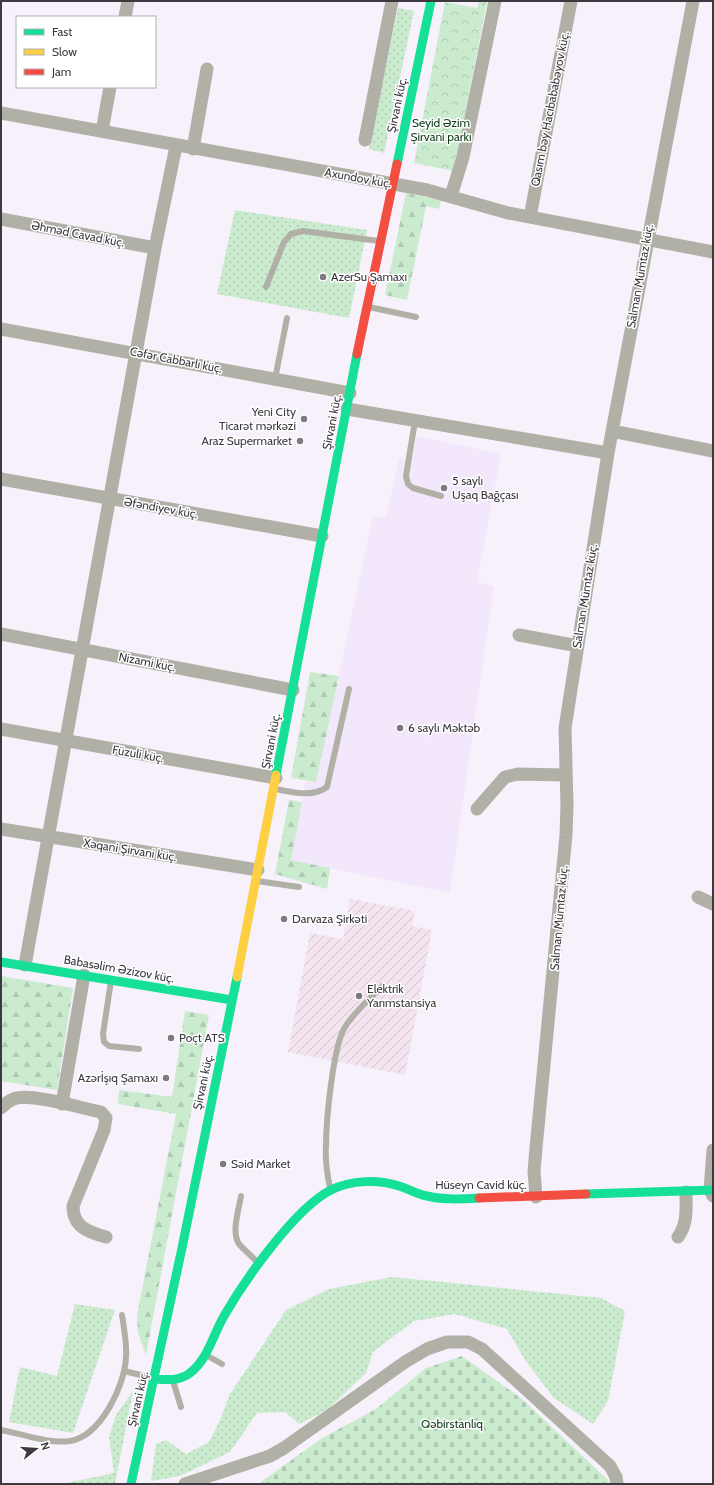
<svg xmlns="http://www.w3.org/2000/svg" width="714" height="1485" viewBox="0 0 714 1485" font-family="Cabin,sans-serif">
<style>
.industrial{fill:url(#industrial-furrows)}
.built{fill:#f3e8fb}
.grass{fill:url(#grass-dots)}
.forest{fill:url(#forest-firs)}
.cemetery{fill:url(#cemetery-stones)}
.park{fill:url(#park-crowns)}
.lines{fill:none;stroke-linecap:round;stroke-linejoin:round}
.lane{stroke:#b1b0a7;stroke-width:6}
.street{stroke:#b1b0a7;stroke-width:13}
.fast{stroke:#16e098;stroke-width:9}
.slow{stroke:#ffcf43;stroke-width:9}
.jam{stroke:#f24e42;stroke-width:9}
.poi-dot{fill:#7e7981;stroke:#fff;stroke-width:1.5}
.labels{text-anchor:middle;stroke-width:3;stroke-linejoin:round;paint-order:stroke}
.street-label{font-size:12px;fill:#3d3940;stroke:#fff}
.park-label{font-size:12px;fill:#0e3b15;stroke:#fff}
.poi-label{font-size:12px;fill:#3d3940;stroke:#fff;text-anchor:start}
</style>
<defs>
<pattern id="industrial-furrows" width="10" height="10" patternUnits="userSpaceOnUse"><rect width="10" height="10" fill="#f3e4ef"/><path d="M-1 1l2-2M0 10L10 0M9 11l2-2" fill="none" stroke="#d1c4ce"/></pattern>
<pattern id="grass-dots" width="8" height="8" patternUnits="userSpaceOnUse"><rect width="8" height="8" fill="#cbebcf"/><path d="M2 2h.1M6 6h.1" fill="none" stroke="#afcab3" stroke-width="1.8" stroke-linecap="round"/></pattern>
<pattern id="forest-firs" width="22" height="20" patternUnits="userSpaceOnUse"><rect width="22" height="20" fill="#cbebcf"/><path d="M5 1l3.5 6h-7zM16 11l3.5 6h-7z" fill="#afcab3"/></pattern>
<pattern id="cemetery-stones" width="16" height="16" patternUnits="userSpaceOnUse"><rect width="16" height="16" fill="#cbebcf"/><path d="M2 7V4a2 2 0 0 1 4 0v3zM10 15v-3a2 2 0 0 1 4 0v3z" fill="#afcab3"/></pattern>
<pattern id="park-crowns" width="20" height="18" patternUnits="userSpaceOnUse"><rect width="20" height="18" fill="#cbebcf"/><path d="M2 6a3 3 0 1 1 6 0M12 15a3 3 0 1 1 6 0" fill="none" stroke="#afcab3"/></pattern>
</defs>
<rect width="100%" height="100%" fill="#f6f1fa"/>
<path class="industrial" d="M 350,899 L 415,911 L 412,926 L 432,930 L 405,1075 L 288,1052 L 310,933 L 343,939 Z"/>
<path class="built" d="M 417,436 L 501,454 L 477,582 L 494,586 L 450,893 L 290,860 L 306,781 L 316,782 L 373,516 L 386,518 L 399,458 L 412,461 Z"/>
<path class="grass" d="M 398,8 L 414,11 L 384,153 L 369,149 Z
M 235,210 L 367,230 L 349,318 L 217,294 Z
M 392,1277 L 601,1298 L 625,1311 L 608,1401 L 593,1424 L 554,1398 L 525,1360 L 507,1329 L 455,1314 L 414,1321 L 373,1352 L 366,1373 L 327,1410 L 299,1424 L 285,1412 L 257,1413 L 230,1452 L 180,1476 L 151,1481 L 156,1444 L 166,1440 L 186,1454 L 209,1442 L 220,1420 L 230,1394 L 286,1310 L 329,1289 Z
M 75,1304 L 115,1310 L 73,1433 L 9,1422 L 20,1367 L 57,1376 Z
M 133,1391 L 115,1484 L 62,1484 L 114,1473 L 109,1437 L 116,1415 Z"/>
<path class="forest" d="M 406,193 L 441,200 L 439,209 L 426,206 L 407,300 L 385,295 Z
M 310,672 L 339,676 L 316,782 L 291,778 Z
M 289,800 L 302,802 L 291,860 L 330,868 L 327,889 L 275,874 Z
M 1,976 L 73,988 L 57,1090 L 1,1081 Z
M 185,1011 L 209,1015 L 146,1355 L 138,1333 L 137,1315 L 176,1114 L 118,1104 L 119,1090 L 172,1097 Z"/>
<path class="cemetery" d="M 462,1356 L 521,1398 L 609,1481 L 609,1484 L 258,1484 L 322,1438 L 376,1409 L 426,1368 Z"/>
<path class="park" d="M 479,1 L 487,1 L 454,171 L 414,163 L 445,2 L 477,8 Z"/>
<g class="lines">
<path class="lane" d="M 266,287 L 284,242 L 291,234 L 303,231 L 379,241
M 369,307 L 416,317
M 275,379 L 287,318
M 415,421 L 406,476 L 408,484 L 413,488 L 441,496
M 275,789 C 293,792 312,798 327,787 L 349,689
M 257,881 L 299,887
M 111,981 L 103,1034 L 104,1042 L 109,1046 L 139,1049
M 330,1188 C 327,1174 325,1161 326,1146 C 326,1121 333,1046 345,1027 C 355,1011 370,999 382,986
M 241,1196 C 239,1209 231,1232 239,1244 C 244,1250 252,1256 257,1262
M 206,1355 L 222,1364
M 124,1371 L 153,1378
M 173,1381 L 181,1407
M 1,1430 C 23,1434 48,1444 70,1441 C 101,1436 125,1385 126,1357 C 127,1343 124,1329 122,1315"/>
<path class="street" d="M 125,17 L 128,1
M 1,113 L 427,190 L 508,213 L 713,252
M 102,131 L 110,87
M 365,140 L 392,1
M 193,149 L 207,69
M 451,196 L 463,157 L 495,1
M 530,217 L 571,1
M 1,219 L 155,248
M 1,329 L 350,393
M 347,409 L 608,453
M 612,431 L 713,451
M 1,479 L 322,536
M 1,634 L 293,690
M 519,635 L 578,646
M 1,729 L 276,778
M 477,809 L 505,777 L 518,774 L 566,775
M 1,829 L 258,870
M 698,897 L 713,904
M 25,965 L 155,248 L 176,146
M 62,1104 L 84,975
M 1,1108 C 5,1104 11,1099 17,1098 C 34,1094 81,1108 101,1112 L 106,1118 L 104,1130 L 73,1206 C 73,1227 88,1232 106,1237
M 713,1150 L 710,1190 L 713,1196
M 536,1197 L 534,1171 L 536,1148 L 566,835 L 567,805 L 565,728 L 608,453 L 693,1
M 678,1237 C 688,1223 686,1209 686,1192
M 185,1484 L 270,1456 L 284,1448 L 405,1362 L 427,1349 L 447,1342 L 468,1342 L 482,1349 L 610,1466 L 616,1477 L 617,1484"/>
<path class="fast" d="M 397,164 L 431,1
M 276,775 L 357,354
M 1,962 L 232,1000
M 586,1194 L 713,1190
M 155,1379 C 167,1380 180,1381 190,1373 C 208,1359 213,1335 224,1316 C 244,1281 295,1208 331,1190 C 351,1180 378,1179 399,1186 C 409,1189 417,1194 427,1196 C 444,1200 462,1199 479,1198
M 131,1484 L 182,1248 L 237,977"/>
<path class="slow" d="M 237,977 L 276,775"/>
<path class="jam" d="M 357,354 L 397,164
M 479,1198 L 586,1194"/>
</g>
<g class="poi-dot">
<circle cx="323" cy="277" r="4"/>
<circle cx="304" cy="419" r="4"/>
<circle cx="300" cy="441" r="4"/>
<circle cx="444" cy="488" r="4"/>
<circle cx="400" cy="728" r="4"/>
<circle cx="284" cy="919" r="4"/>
<circle cx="359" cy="996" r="4"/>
<circle cx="171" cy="1038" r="4"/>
<circle cx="166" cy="1078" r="4"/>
<circle cx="223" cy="1164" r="4"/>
</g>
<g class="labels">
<g class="street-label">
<text transform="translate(397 105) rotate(-78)" y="4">Şirvani küç.</text>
<text transform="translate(550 109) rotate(-79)" y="4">Qasım bəy Hacıbababəyov küç.</text>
<text transform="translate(358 178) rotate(10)" y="4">Axundov küç.</text>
<text transform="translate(78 234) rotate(11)" y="4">Əhməd Cavad küç.</text>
<text transform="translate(640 276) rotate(-80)" y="4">Salman Mümtaz küç.</text>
<text transform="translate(176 360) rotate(11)" y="4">Cəfər Cabbarlı küç.</text>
<text transform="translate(332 422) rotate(-79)" y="4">Şirvani küç.</text>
<text transform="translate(161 508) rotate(10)" y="4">Əfəndiyev küç.</text>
<text transform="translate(585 596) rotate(-81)" y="4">Salman Mümtaz küç.</text>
<text transform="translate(147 662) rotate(11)" y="4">Nizami küç.</text>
<text transform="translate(271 741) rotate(-79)" y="4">Şirvani küç.</text>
<text transform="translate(138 754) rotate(10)" y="4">Füzuli küç.</text>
<text transform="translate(130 850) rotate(9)" y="4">Xəqani Şirvani küç.</text>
<text transform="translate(559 918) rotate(-85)" y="4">Salman Mümtaz küç.</text>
<text transform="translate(119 969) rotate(10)" y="4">Babasəlim Əzizov küç.</text>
<text transform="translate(203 1082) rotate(-78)" y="4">Şirvani küç.</text>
<text x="481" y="1189">Hüseyn Cavid küç.</text>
<text transform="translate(138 1399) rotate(-77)" y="4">Şirvani küç.</text>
</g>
<g class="park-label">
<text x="441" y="127">Seyid Əzim<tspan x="441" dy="14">Şirvani parkı</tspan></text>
<text x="452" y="1428">Qəbirstanlıq</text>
</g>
<g class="poi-label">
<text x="331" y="281">AzerSu Şamaxı</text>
<text x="296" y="416" text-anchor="end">Yeni City<tspan x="296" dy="14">Ticarət mərkəzi</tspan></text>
<text x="292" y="445" text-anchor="end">Araz Supermarket</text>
<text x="452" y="485">5 saylı<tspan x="452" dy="14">Uşaq Bağçası</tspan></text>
<text x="408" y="732">6 saylı Məktəb</text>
<text x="292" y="923">Darvaza Şirkəti</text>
<text x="367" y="993">Elektrik<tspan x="367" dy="14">Yarımstansiya</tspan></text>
<text x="179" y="1042">Poçt ATS</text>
<text x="158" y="1082" text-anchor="end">Azərİşıq Şamaxı</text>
<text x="231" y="1168">Səid Market</text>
</g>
</g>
<rect width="714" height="1485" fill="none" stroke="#3d3940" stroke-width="4"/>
<rect x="16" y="16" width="140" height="72" fill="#ffffff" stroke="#b1b0b3"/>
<rect x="24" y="29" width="20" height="6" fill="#16e098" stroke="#b1b0b3"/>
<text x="52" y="36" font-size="12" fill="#3d3940">Fast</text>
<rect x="24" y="49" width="20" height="6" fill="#ffcf43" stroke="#b1b0b3"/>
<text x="52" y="56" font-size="12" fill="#3d3940">Slow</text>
<rect x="24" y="69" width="20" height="6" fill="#f24e42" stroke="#b1b0b3"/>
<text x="52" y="76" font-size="12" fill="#3d3940">Jam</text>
<g transform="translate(36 1449) rotate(73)" stroke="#ffffff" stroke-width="3" paint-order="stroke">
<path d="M0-3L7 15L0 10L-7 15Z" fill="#3d3940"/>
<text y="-6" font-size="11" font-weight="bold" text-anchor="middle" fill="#3d3940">N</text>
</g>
</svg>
